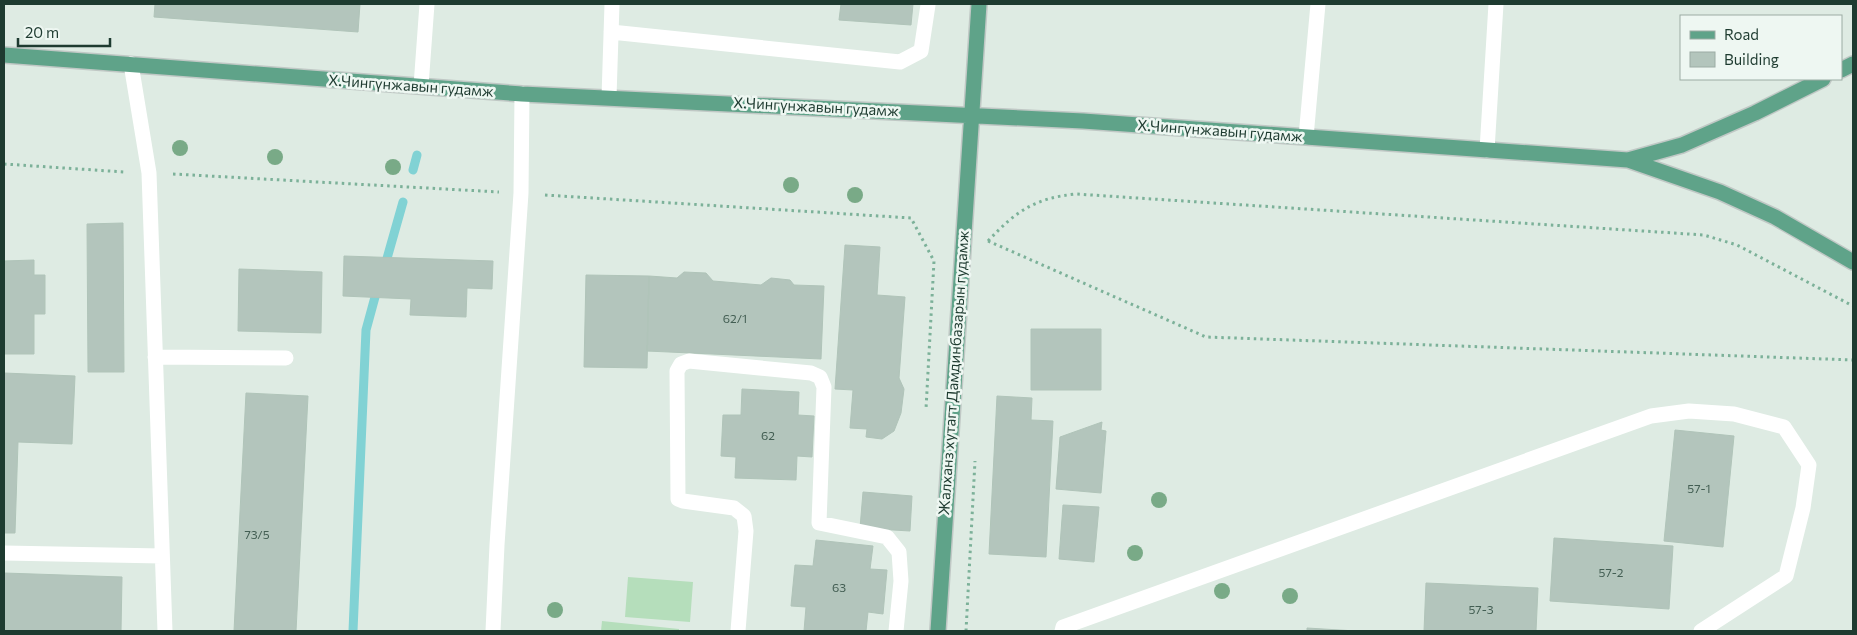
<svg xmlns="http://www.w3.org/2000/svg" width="1857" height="635" viewBox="0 0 1857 635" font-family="Commissioner,sans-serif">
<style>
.green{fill:#b5debb}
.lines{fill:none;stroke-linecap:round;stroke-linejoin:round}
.stream{stroke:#81d2d4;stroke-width:9}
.building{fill:#b3c5bc;stroke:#b0c4b9}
.major-casing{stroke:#c0c8c5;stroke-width:18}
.path{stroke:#7cb199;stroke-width:3;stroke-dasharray:2.5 4;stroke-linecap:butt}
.minor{stroke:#fff;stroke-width:15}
.major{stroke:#5fa389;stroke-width:15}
.tree{fill:#79aa87}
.labels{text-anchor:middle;stroke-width:5;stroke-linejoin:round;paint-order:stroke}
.number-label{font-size:12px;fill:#435e53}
.street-label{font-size:15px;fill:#1e3b30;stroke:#eef7f2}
</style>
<rect width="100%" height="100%" fill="#deebe3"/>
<path class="green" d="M 628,577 L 693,582 L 690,622 L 625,617 Z
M 602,621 L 679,629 L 679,631 L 601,631 Z"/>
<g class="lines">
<path class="stream" d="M 413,170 L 417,155
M 384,269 L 403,202
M 353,631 L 366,330 L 378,286"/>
</g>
<path class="building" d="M 155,4 L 360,4 L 358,32 L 154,17 Z
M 841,4 L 913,4 L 911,25 L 839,20 Z
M 123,223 L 124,372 L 88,372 L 87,224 Z
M 845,245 L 880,247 L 877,295 L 905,297 L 899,378 L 904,389 L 901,413 L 894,431 L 882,439 L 866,437 L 867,429 L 850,428 L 853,390 L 835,389 Z
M 344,256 L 493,261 L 492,289 L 467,288 L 466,317 L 410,315 L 411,299 L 343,296 Z
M 34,260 L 34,275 L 45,275 L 45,314 L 34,314 L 34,354 L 4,354 L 4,261 Z
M 239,269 L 322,272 L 321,333 L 238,331 Z
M 684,272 L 706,273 L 713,281 L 761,285 L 771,278 L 790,280 L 794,285 L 824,286 L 821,359 L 647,351 L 649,276 L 677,278 Z
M 586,275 L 649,276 L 647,368 L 584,367 Z
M 1031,329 L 1101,329 L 1101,390 L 1031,390 Z
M 4,373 L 75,376 L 72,444 L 18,442 L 15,533 L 4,533 Z
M 742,389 L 799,392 L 798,415 L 814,416 L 812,457 L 797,456 L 796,480 L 735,478 L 736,457 L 721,456 L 723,415 L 741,415 Z
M 246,393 L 308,396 L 296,631 L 234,631 Z
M 997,396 L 1032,398 L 1031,420 L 1053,421 L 1046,557 L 989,554 Z
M 1102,422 L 1101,430 L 1106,431 L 1101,493 L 1056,489 L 1060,437 Z
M 1675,430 L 1734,436 L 1723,547 L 1664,541 Z
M 863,492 L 912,496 L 910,531 L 860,528 Z
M 1063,505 L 1099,507 L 1094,562 L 1059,559 Z
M 1554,538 L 1673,546 L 1669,609 L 1550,601 Z
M 816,540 L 873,546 L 870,569 L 887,570 L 883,614 L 868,612 L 866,631 L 804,631 L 806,607 L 791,606 L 795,565 L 813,566 Z
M 4,573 L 122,577 L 121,631 L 4,631 Z
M 1426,583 L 1538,588 L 1536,631 L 1424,631 Z
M 1307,628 L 1356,631 L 1307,631 Z"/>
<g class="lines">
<g class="major-casing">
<path id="major" d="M 4,55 L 522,94 L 1083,121 L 1628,160 L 1720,192 L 1775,217 L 1853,262
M 1841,70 L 1853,64
M 1628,160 L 1682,145 L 1755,113 L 1823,79
M 938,631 L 979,4"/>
</g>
<path class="path" d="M 4,164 L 124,172
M 173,174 L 499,192
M 545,195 L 911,218 L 934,261 L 926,409
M 988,241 C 1016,211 1035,198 1076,194 L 1704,235 L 1737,245 L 1853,306
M 988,241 L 1206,337 L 1853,360
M 966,631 L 975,461"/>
<path class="minor" d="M 611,32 L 900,62 L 921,51 L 928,5
M 131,64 L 149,173 L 165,631
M 421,86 L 427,4
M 609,97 L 612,4
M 1306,137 L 1318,4
M 1487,150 L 1496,4
M 155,357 L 286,358
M 4,553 L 162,556
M 493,631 L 497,545 L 521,193 L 522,94
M 738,631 L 746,531 L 744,516 L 734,508 L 683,501 L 678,499 L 677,371 L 681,364 L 689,361 L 811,373 L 820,377 L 824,387 L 819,523 L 887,537 L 899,552 L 901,581 L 896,631
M 1062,631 L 1063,627 L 1651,416 L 1689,411 L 1734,414 L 1784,427 L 1809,465 L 1803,508 L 1786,576 L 1701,631"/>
<use href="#major" class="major"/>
</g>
<g class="tree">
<circle cx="180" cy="148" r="8"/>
<circle cx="275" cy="157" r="8"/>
<circle cx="393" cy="167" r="8"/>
<circle cx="791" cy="185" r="8"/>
<circle cx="855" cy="195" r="8"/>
<circle cx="1159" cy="500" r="8"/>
<circle cx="1135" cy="553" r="8"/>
<circle cx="1222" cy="591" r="8"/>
<circle cx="1290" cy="596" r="8"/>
<circle cx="555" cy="610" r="8"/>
</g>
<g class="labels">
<g class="number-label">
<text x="735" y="323">62/1</text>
<text x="768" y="440">62</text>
<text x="1699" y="493">57-1</text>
<text x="257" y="539">73/5</text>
<text x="1611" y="577">57-2</text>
<text x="839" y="592">63</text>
<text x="1481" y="614">57-3</text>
</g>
<g class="street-label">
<text transform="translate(411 86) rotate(4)" y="5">Х.Чингүнжавын гудамж</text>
<text transform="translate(816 107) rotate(3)" y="5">Х.Чингүнжавын гудамж</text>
<text transform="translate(1220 131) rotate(4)" y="5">Х.Чингүнжавын гудамж</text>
<text transform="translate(954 373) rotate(-86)" y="5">Жалханз хутагт Дамдинбазарын гудамж</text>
</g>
</g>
<rect width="1857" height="635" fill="none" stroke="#1e3b30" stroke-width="10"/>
<rect x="1680" y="15" width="162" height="65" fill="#eef7f2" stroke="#9baca4"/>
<rect x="1690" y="31" width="25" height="8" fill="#5fa389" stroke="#9baca4"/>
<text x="1724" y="40" font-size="15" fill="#1e3b30">Road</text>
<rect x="1690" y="52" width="25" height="15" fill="#b3c5bc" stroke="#9baca4"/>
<text x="1724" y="65" font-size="15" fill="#1e3b30">Building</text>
<path d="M18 38v8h92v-8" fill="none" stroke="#1e3b30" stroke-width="2.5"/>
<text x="25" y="38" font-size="15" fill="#1e3b30" stroke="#eef7f2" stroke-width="4" paint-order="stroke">20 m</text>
</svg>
